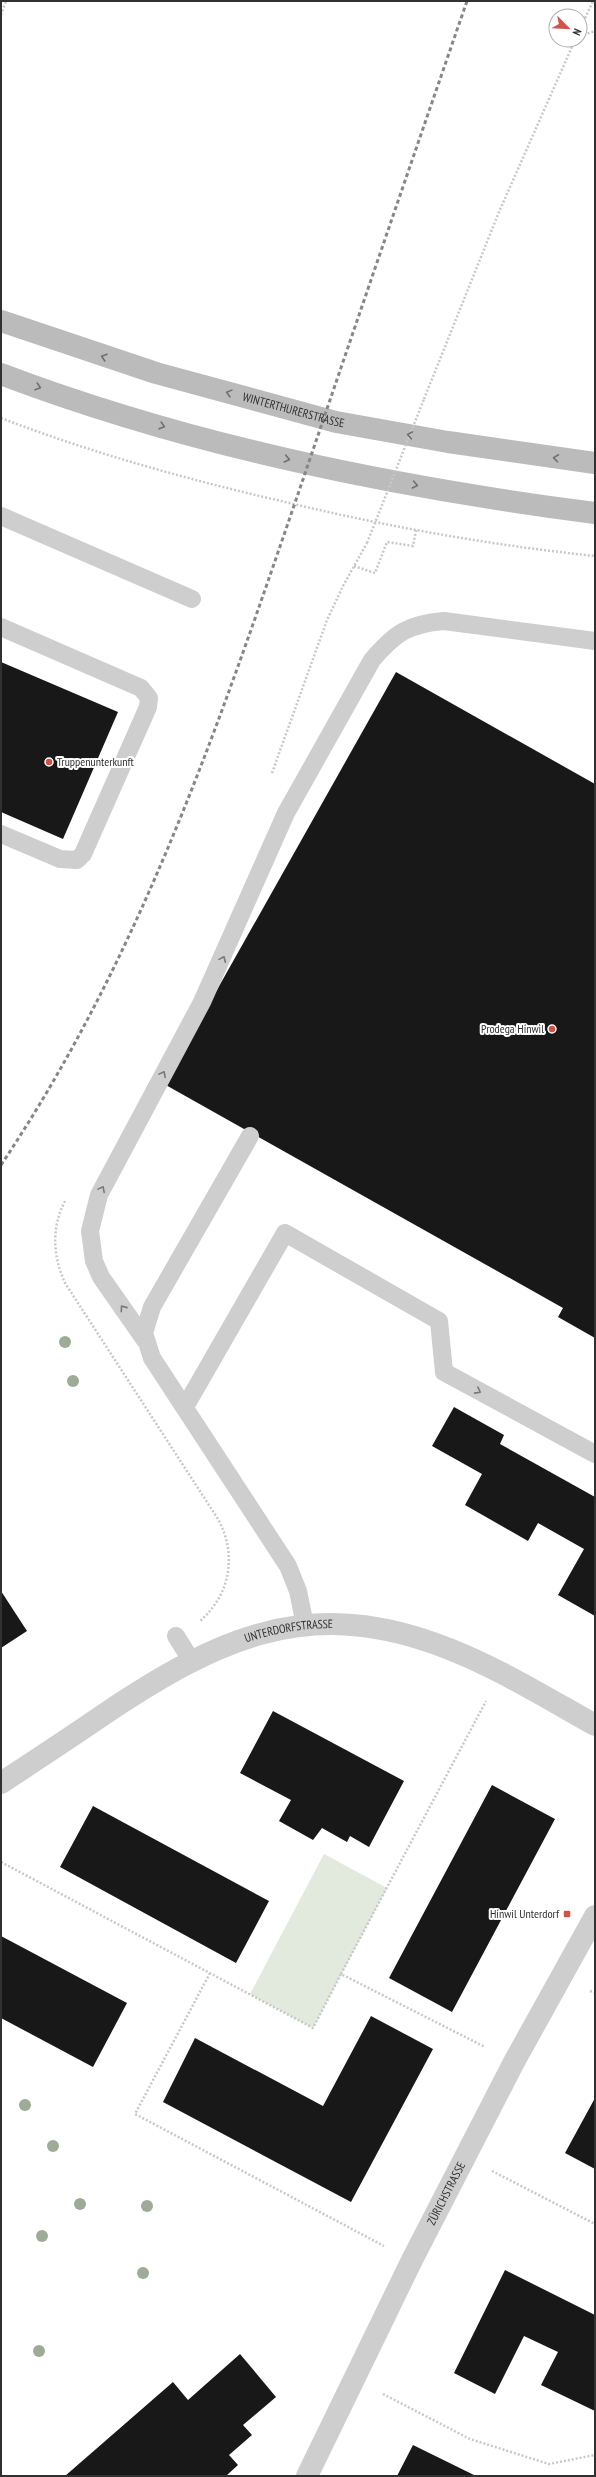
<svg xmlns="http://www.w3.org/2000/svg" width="596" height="2477" viewBox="0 0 596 2477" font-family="'PT Sans Narrow',sans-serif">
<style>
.green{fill:#e2e9dd}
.building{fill:#181818}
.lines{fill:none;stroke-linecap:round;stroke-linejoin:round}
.path{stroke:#c8c8c8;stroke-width:2.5;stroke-dasharray:2 2;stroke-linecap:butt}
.service{stroke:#cecece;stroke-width:18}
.minor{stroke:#cecece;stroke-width:22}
.tertiary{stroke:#cecece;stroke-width:22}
.secondary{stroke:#bbb;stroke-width:22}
.rail{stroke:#868686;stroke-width:3;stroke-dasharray:4 3;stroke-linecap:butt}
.path-bridge{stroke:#c8c8c8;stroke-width:2.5;stroke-dasharray:2 2;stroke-linecap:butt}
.tree{fill:#9eac97}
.oneway{stroke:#6f6f6f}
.oneway2{stroke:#787878}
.poi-dot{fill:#d35247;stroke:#fff;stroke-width:1.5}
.labels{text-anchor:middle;stroke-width:4;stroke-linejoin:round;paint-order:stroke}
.street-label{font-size:12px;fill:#313131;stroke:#fff}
.poi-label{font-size:12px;fill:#313131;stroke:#fff;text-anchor:end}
</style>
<rect width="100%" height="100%" fill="#fff"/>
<path class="green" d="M 324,1854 L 387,1888 L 313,2028 L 250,1994 Z"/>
<path class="building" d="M 1,662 L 118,712 L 63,839 L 1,812 Z
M 396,672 L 595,784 L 595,1338 L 558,1317 L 563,1308 L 164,1084 Z
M 454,1407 L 504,1435 L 500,1444 L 595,1497 L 595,1616 L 558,1595 L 584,1549 L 538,1523 L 528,1541 L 465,1505 L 482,1474 L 432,1446 Z
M 1,1591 L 27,1631 L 1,1648 Z
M 273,1711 L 404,1781 L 369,1847 L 350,1836 L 347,1842 L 322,1828 L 313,1840 L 279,1821 L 291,1800 L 240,1773 Z
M 492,1785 L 555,1819 L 452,2012 L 389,1978 Z
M 93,1806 L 269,1901 L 236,1963 L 60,1867 Z
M 1,1936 L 127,2003 L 93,2067 L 1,2018 Z
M 371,2016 L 433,2049 L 351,2202 L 163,2102 L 195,2038 L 323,2106 Z
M 595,2098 L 595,2169 L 565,2153 Z
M 505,2270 L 595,2315 L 595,2411 L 541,2385 L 558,2352 L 524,2336 L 495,2394 L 454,2373 Z
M 240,2354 L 276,2397 L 243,2425 L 252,2435 L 229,2455 L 238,2465 L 226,2476 L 65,2476 L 173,2382 L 188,2400 Z
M 413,2445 L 476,2476 L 397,2476 Z"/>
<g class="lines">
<path class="path" d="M 1,15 L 6,1
M 580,29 L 593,1
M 580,36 L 595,31
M 424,399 L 499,212 L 575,40
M 1,418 C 92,453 186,479 281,501 C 384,526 489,545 595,556
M 354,566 L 375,573 L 387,542 L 413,546 L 416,530
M 272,773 L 327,620 L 343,586 L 367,543
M 65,1201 C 51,1228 53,1256 65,1283 L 218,1519 C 237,1554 231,1594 200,1621
M 1,1862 L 313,2028 L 341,1974 L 485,2047
M 210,1973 L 135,2114 L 384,2246
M 341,1974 L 486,1701
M 590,1991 L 595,1993
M 492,2171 L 595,2224
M 383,2394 L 470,2439 L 549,2464 L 595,2455"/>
<path class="service" d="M 1,516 L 192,599
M 1,627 L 141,688 L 149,698 L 148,707 L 83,854 L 77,860 L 60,859 L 1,834
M 250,1136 L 152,1307 L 144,1333 L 152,1358 L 288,1566 L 298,1591 L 305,1625
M 145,1340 L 101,1277 L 94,1261 L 90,1231 L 99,1195 L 202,1002 L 286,813 L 372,660 C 395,633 408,624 444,621 L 595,641
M 185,1407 L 285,1233 L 439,1321 L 444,1372 L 595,1454
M 176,1636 L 191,1660"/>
<path class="minor" id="s1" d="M 1,1783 C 36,1760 71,1737 106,1713 C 214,1641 305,1596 436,1644 C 492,1664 543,1696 595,1725"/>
<path class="tertiary" id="s2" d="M 307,2476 L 412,2260 L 514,2062 L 595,1916"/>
<g class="secondary">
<path id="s3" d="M 1,321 L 156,373 L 336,422 L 448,442 L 595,463"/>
<path d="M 1,374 C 191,446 394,487 595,513"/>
</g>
<path class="rail" d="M 1,1165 C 139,959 217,730 297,497 C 353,332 410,166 467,1"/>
<path class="path-bridge" d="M 367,543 L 424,399"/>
</g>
<g class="tree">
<circle cx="65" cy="1342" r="6"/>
<circle cx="73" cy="1381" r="6"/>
<circle cx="25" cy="2105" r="6"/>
<circle cx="53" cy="2146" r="6"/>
<circle cx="80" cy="2204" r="6"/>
<circle cx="147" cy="2206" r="6"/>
<circle cx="42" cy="2236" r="6"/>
<circle cx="143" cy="2273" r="6"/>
<circle cx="39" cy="2351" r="6"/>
</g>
<defs><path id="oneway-chevron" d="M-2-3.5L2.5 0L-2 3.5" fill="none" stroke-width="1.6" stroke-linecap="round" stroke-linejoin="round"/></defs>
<g class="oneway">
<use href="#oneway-chevron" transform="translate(104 357) rotate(-162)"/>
<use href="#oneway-chevron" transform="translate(38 387) rotate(18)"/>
<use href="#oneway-chevron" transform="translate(229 393) rotate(-165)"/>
<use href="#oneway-chevron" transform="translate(162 426) rotate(17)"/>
<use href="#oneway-chevron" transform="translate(410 435) rotate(-170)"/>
<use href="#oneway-chevron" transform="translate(556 458) rotate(-172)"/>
<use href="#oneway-chevron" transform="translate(287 459) rotate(13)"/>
<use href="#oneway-chevron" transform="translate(415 485) rotate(11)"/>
</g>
<g class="oneway2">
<use href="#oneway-chevron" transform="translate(223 959) rotate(-66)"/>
<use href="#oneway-chevron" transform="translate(163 1074) rotate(-62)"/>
<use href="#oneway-chevron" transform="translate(102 1189) rotate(-62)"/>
<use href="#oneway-chevron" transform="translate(123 1308) rotate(-125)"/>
<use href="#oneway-chevron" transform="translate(478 1391) rotate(28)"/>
</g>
<g class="poi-dot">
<circle cx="49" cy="762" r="4"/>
<circle cx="552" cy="1029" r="4"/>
<rect x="563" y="1910" width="8" height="8" rx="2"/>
</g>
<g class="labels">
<g class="street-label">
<text dy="4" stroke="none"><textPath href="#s3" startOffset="306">WINTERTHURERSTRASSE</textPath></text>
<text dy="4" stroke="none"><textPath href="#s1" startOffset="329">UNTERDORFSTRASSE</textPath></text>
<text dy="4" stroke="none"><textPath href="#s2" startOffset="315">ZÜRICHSTRASSE</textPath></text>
</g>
<g class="poi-label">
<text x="57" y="766" text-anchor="start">Truppenunterkunft</text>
<text x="544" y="1033">Prodega Hinwil</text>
<text x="559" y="1918">Hinwil Unterdorf</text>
</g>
</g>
<rect width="596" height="2477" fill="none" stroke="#313131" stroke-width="4"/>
<g transform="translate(568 28) rotate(114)"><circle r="19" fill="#ffffff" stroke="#adadad"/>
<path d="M0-3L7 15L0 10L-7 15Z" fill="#d35247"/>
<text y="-6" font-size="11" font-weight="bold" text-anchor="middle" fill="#313131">N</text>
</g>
</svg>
